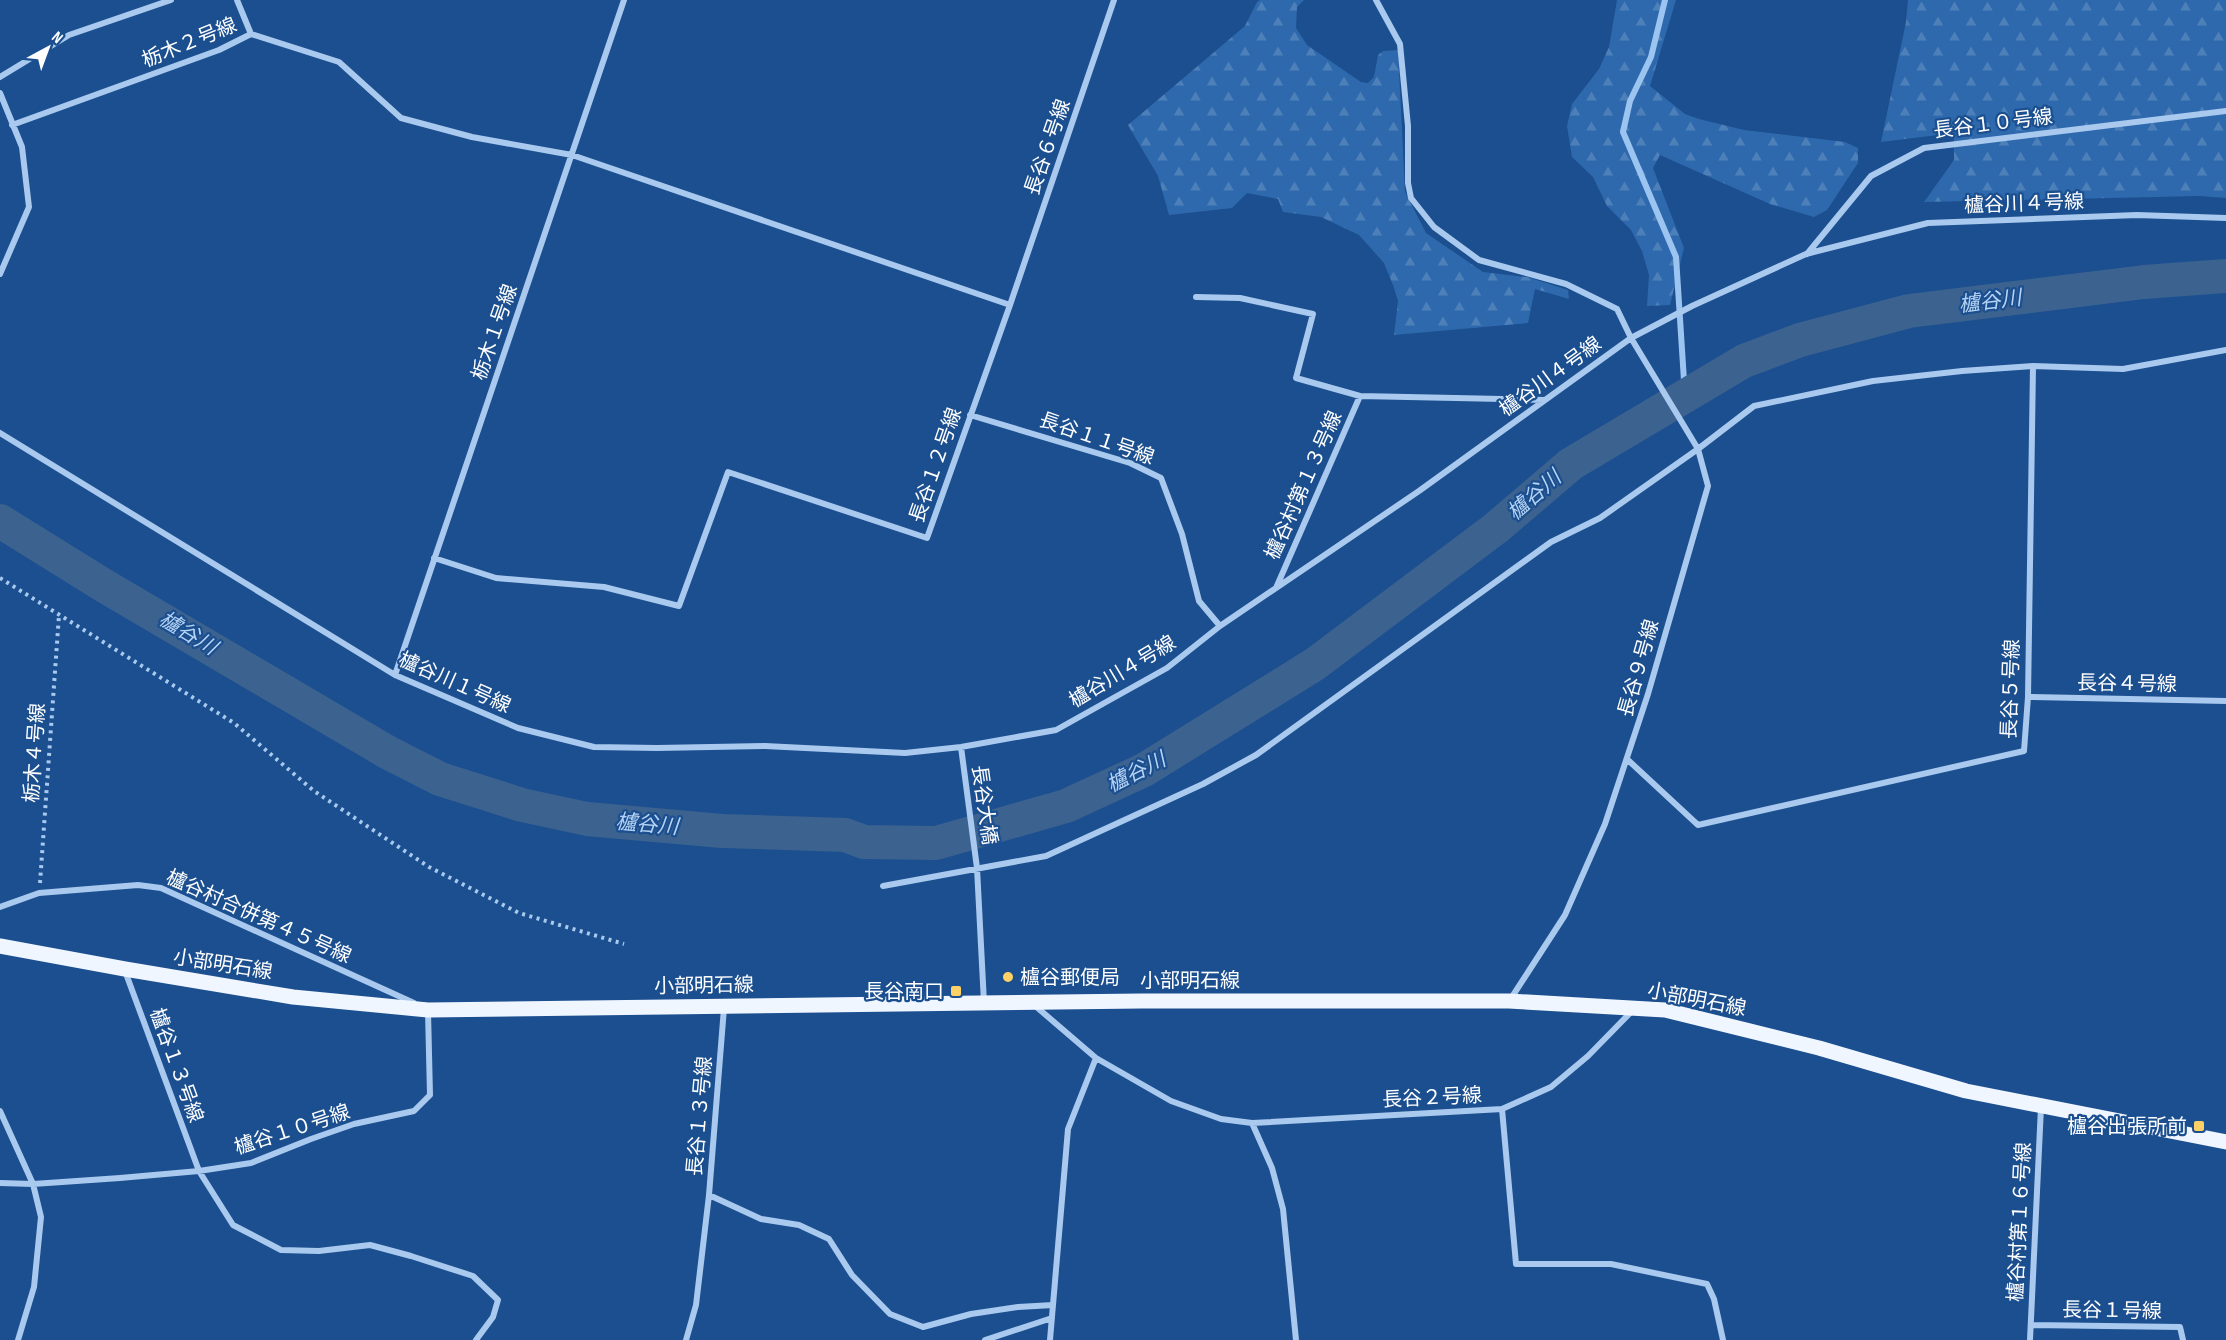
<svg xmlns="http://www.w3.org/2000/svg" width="2226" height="1340" viewBox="0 0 2226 1340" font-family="'Sofia Sans Condensed','Noto Sans JP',sans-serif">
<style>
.forest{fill:url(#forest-firs)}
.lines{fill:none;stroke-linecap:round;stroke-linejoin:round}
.stream{stroke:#9cc4f0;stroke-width:6}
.river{stroke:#3c6290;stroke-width:34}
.path{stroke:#a9c9ee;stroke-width:4;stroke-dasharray:3 4.5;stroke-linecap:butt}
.street{stroke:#a9c9ee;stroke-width:6}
.primary{stroke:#f0f6ff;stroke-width:15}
.poi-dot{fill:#ffd166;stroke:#1b4f8f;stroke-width:2}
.labels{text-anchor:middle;stroke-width:4.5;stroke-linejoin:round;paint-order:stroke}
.street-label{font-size:20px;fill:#fff;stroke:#1b4f8f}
.poi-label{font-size:20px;fill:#fff;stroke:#1b4f8f;text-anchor:end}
.water-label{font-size:21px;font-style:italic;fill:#b5d3f5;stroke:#1b4f8f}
</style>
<defs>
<pattern id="forest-firs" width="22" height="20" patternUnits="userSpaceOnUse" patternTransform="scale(1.5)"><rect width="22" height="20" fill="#2e69ad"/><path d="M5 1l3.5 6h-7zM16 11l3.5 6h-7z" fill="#4d80b9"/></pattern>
</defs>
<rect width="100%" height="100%" fill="#1b4f8f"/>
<path class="forest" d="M 1260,0 L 1304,0 L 1297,7 L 1296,28 L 1307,45 L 1361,82 L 1368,83 L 1374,77 L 1378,55 L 1383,51 L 1398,50 L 1405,192 L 1426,233 L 1483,272 L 1527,277 L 1568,290 L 1569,299 L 1535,289 L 1528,323 L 1394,335 L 1398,301 L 1393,285 L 1384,263 L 1359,235 L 1321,217 L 1283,212 L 1278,199 L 1247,193 L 1232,208 L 1169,215 L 1158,176 L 1128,125 L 1245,26 L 1257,2 Z
M 1617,0 L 1676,0 L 1650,86 L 1685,114 L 1699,119 L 1744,130 L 1845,142 L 1858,148 L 1858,163 L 1827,210 L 1814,217 L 1770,204 L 1660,155 L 1653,168 L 1684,248 L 1670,305 L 1647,306 L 1649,275 L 1642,251 L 1631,230 L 1607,206 L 1593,177 L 1572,157 L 1567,126 L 1572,104 L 1599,69 L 1609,47 Z
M 1908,0 L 2226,0 L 2226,198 L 2199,196 L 1924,202 L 1954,160 L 1954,133 L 1881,142 L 1906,22 Z"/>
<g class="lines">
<path class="stream" d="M 1665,0 L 1651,57 L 1630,101 L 1623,132 L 1676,257 L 1685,396"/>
<path class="river" d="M 0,521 L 103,585 L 387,752 L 440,779 L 522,805 L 587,819 L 722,831 L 845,835 L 864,842 L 936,843 L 1066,806 L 1144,770 L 1315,664 L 1496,528 L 1571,464 L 1744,361 L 1800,340 L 1909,311 L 2144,282 L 2226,276"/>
<path class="path" d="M 0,578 L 234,723 L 314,791 L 429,867 L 519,913 L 624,944
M 40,883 L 59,615"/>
<path class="street" d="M 237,0 L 251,34
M 1376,0 L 1400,44 L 1408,126 L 1408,183 L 1411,198 L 1434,227 L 1479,260 L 1566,284 L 1617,309 L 1631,338 L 1698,449 L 1708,486 L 1648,694 L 1605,824 L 1565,915 L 1510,1000
M 0,77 L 69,35 L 171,0
M 0,93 L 22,147 L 29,207 L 0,274
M 12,125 L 219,50 L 251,34 L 339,62 L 401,118 L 472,137 L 572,155 L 1010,305 L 927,538 L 728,472 L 679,606 L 604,587 L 496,578 L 434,558
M 1807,254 L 1871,176 L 1924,148 L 2226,111
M 1196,297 L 1240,298 L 1313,314 L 1296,378 L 1360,396 L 1544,400
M 1010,305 L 1114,0
M 970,415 L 1130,463 L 1161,478 L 1182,534 L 1199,601 L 1220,626
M 0,433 L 395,675 L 518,728 L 594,747 L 657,748 L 765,746 L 905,753 L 961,747 L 1056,730 L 1167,668 L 1220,626 L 1419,491 L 1631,338 L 1692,306 L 1806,254 L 1928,223 L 2137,215 L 2226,218
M 1276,588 L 1360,396
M 395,675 L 624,0
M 2028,697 L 2226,701
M 961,747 L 977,868 L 984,1003
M 1628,760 L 1698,825 L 2024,751 L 2028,697 L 2033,366
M 883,886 L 1046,856 L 1203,784 L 1256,755 L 1551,542 L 1600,518 L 1698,449 L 1754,406 L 1873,381 L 1962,371 L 2033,366 L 2123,369 L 2226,350
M 0,907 L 39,893 L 138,885 L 161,888 L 414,1003
M 125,971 L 199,1171 L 233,1225 L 281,1250 L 319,1251 L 370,1245 L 411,1256 L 473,1276 L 498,1300 L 493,1317 L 476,1340
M 1033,1004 L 1096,1058 L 1171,1101 L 1221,1119 L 1252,1123 L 1502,1109 L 1516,1264 L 1611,1264 L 1707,1284 L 1714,1299 L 1723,1340
M 724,1008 L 709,1195 L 761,1219 L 799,1225 L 829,1239 L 852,1275 L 890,1314 L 923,1327 L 971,1314 L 1018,1307 L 1053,1305
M 1502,1109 L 1551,1087 L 1588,1056 L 1633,1010
M 0,1111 L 33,1184 L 41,1217 L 34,1287 L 18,1340
M 1252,1123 L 1272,1168 L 1283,1209 L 1296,1340
M 0,1183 L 33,1184 L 120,1178 L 199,1171 L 251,1163 L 311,1139 L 354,1124 L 414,1111 L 430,1095 L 428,1011
M 2031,1325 L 2180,1327 L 2183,1340
M 686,1340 L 696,1305 L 709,1195
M 985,1340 L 1052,1318
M 1050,1340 L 1068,1129 L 1096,1058
M 2030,1340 L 2041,1107"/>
<path class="primary" d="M 0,946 L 125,969 L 293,997 L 428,1010 L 1141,1001 L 1509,1001 L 1665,1010 L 1819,1048 L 1966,1091 L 2226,1142"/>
</g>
<g class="poi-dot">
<circle cx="1008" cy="977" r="6"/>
<rect x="950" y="985" width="12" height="12" rx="3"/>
<rect x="2193" y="1120" width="12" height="12" rx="3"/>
</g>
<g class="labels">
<g class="street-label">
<text transform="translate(189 42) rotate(-22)" y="7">栃木２号線</text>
<text transform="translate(1993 123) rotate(-7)" y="7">長谷１０号線</text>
<text transform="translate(1047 147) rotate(-71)" y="7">長谷６号線</text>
<text transform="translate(2024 203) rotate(-2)" y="7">櫨谷川４号線</text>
<text transform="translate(494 332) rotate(-71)" y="7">栃木１号線</text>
<text transform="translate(1550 376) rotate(-36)" y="7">櫨谷川４号線</text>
<text transform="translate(1097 438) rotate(19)" y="7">長谷１１号線</text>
<text transform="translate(935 465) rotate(-71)" y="7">長谷１２号線</text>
<text transform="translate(1303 485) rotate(-66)" y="7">櫨谷村第１３号線</text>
<text transform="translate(1638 668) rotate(-74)" y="7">長谷９号線</text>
<text transform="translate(1122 671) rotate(-31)" y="7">櫨谷川４号線</text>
<text transform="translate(455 682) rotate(24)" y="7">櫨谷川１号線</text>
<text transform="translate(2127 683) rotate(1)" y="7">長谷４号線</text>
<text transform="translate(2010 689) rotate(-88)" y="7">長谷５号線</text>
<text transform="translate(34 753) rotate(-86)" y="7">栃木４号線</text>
<text transform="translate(985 805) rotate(82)" y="7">長谷大橋</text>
<text transform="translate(259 916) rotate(24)" y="7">櫨谷村合併第４５号線</text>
<text transform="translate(223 964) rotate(9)" y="7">小部明石線</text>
<text x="1190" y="987">小部明石線</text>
<text transform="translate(704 985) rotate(-1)" y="7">小部明石線</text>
<text transform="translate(1697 999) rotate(11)" y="7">小部明石線</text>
<text transform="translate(177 1065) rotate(70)" y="7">櫨谷１３号線</text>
<text transform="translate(1432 1097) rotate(-3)" y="7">長谷２号線</text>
<text transform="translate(699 1116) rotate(-85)" y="7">長谷１３号線</text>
<text transform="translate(292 1129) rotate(-18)" y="7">櫨谷１０号線</text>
<text transform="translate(2019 1222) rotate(-87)" y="7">櫨谷村第１６号線</text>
<text transform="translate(2112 1310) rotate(1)" y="7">長谷１号線</text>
</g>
<g class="poi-label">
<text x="1020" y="984" text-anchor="start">櫨谷郵便局</text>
<text x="944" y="998">長谷南口</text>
<text x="2187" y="1133">櫨谷出張所前</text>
</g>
<g class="water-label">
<text transform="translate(1990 301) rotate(-7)" y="7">櫨谷川</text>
<text transform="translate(1534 495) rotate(-41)" y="7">櫨谷川</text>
<text transform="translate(188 633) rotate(31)" y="7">櫨谷川</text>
<text transform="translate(1136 772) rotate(-27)" y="7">櫨谷川</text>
<text transform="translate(647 824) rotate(5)" y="7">櫨谷川</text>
</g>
</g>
<g transform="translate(48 48) rotate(41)" stroke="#1b4f8f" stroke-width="4.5" paint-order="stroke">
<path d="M0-4.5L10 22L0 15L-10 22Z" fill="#ffffff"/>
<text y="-9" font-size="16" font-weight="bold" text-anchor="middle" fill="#ffffff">N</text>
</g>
</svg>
